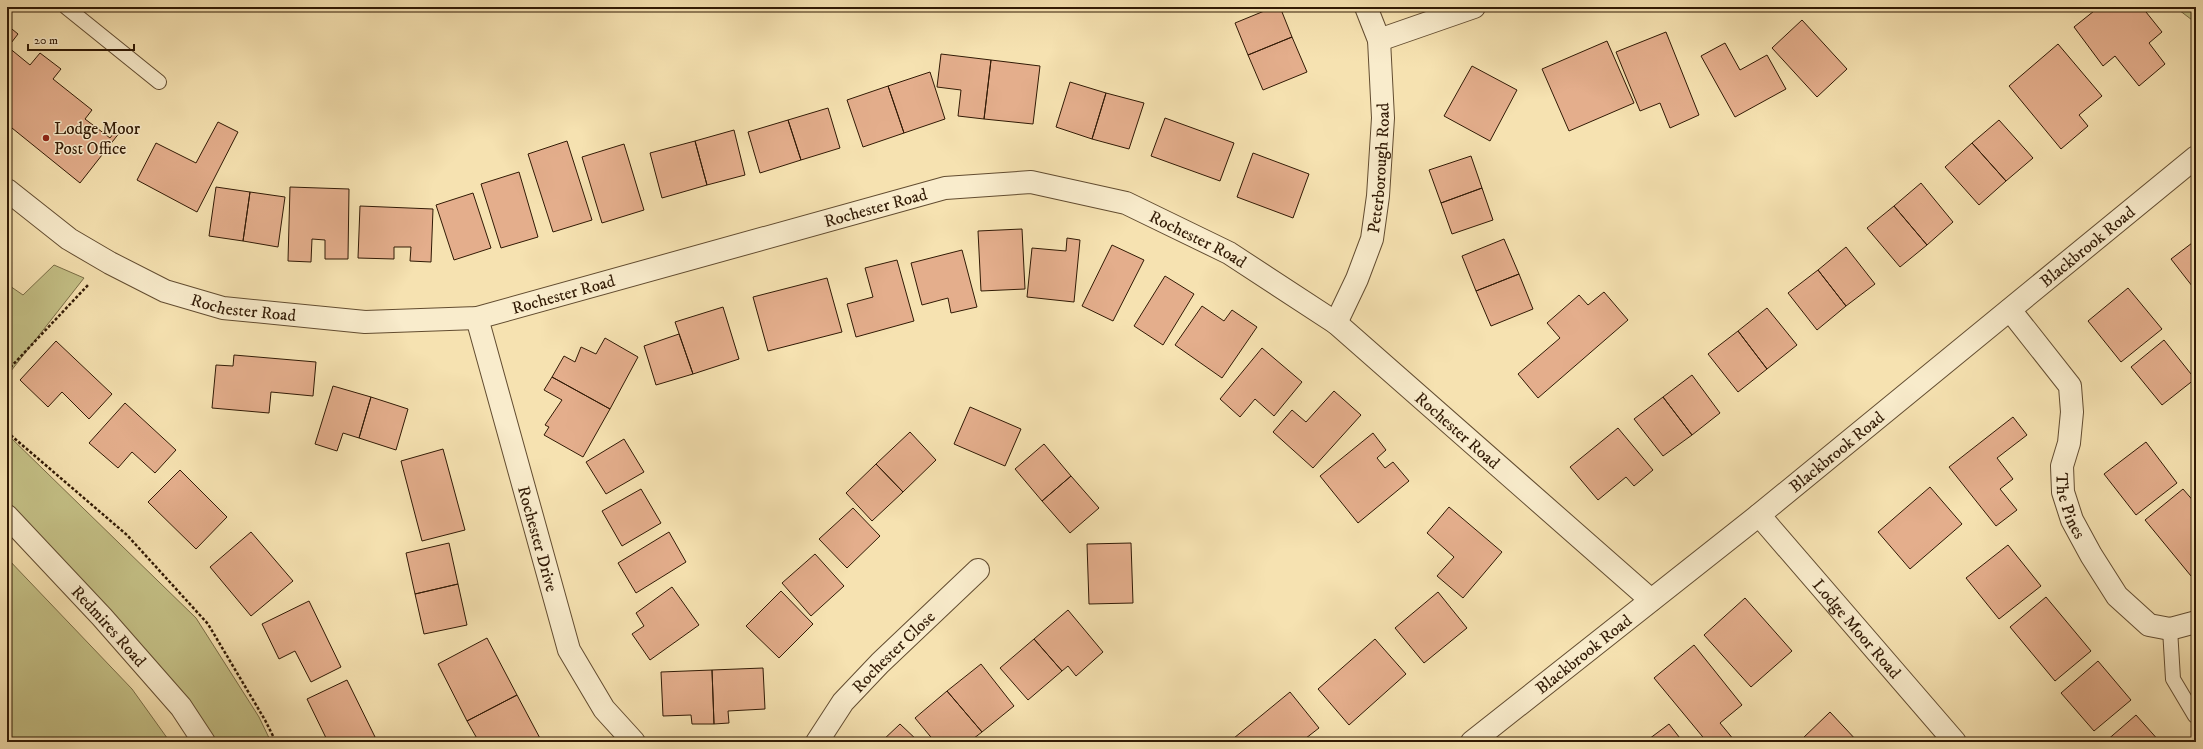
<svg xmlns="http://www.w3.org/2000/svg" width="2203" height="749" viewBox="0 0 2203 749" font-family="'IM FELL DW Pica',serif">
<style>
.green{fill:#c4c086;stroke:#7a6d46}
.building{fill:#e4ae8c;stroke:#311a05}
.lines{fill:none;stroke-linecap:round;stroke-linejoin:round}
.service-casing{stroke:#624c30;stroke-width:16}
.minor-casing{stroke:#624c30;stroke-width:24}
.tertiary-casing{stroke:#624c30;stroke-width:24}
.path{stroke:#311a05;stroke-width:2.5;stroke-dasharray:3 2;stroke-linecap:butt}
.service{stroke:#f9eccc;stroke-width:14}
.minor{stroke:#f9eccc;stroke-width:22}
.tertiary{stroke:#f9eccc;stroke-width:22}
.poi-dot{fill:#8f2418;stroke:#f9eccc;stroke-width:1.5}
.labels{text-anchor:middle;stroke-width:3;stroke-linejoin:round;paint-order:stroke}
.poi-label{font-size:17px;fill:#311a05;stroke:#f9eccc;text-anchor:start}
.street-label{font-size:17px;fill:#311a05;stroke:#f9eccc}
</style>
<rect width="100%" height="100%" fill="#f6e2b1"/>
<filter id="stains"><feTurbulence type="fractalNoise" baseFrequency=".005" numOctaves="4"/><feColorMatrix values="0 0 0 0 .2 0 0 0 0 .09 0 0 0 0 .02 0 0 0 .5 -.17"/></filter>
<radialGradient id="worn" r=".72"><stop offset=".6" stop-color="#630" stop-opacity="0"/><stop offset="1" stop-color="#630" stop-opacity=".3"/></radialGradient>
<path class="green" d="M 2175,7 L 2196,7 L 2196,23 Z
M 54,265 L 84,278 L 7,376 L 7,284 L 23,295 Z
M 7,434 L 196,618 L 259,717 L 271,742 L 204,742 L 7,516 Z
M 7,558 L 132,689 L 170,742 L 7,742 Z"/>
<path class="building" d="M 1274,7 L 1280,7 L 1292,37 L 1248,55 L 1235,23 Z
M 2099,7 L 2127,7 L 2130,11 L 2135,7 L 2142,7 L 2162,32 L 2149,43 L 2165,64 L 2139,86 L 2115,56 L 2103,66 L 2074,27 Z
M 1802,20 L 1847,69 L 1817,97 L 1772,48 Z
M 7,25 L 18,34 L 8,47 L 30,65 L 40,53 L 61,69 L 53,79 L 92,110 L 85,119 L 110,138 L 117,129 L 120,132 L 80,183 L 7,124 Z
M 1666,32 L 1699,115 L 1670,128 L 1660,103 L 1640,111 L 1616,52 Z
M 1292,37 L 1307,72 L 1263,90 L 1248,55 Z
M 1607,41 L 1634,103 L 1569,131 L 1542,69 Z
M 1725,43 L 1740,70 L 1767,55 L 1786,89 L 1735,117 L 1701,56 Z
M 2058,44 L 2102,96 L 2079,115 L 2088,126 L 2061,149 L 2009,86 Z
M 941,54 L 991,60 L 984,119 L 958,116 L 961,90 L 937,87 Z
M 991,60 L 1040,66 L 1033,124 L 984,119 Z
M 1472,66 L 1517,90 L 1490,141 L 1444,116 Z
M 930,72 L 945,119 L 904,133 L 888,86 Z
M 1070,82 L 1106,93 L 1092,139 L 1056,127 Z
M 888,86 L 904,133 L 863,147 L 847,100 Z
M 1106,93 L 1144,103 L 1129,149 L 1092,139 Z
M 828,108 L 840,148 L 801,160 L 788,120 Z
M 1165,118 L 1234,143 L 1220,181 L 1151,156 Z
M 788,120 L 801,160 L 760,173 L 748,132 Z
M 1999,120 L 2033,158 L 2006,181 L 1972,143 Z
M 218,122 L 238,132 L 197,212 L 137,180 L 156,143 L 196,163 Z
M 734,130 L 745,175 L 707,185 L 695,141 Z
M 567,141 L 592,220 L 553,232 L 528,154 Z
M 695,141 L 707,185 L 662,198 L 650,153 Z
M 1972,143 L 2006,181 L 1979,205 L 1945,167 Z
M 624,144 L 644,210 L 602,223 L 582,157 Z
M 1253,153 L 1309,174 L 1293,218 L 1237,197 Z
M 1471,156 L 1482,188 L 1441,203 L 1429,170 Z
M 519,172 L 538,237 L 501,248 L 481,184 Z
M 1921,183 L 1953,222 L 1927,245 L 1894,206 Z
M 216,187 L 250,192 L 243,241 L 209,236 Z
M 290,187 L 349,189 L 348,259 L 325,259 L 325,240 L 312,239 L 311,262 L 288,261 Z
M 1482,188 L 1493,220 L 1452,234 L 1441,203 Z
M 250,192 L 285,197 L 278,247 L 243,241 Z
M 473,193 L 491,248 L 454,260 L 436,205 Z
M 360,206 L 433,209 L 431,262 L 410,261 L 411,247 L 394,247 L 394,259 L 358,258 Z
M 1894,206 L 1927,245 L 1900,267 L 1867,228 Z
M 1022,229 L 1025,289 L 981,291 L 978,231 Z
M 1067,238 L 1080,240 L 1074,302 L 1027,297 L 1032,248 L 1066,251 Z
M 1504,239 L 1519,274 L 1476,291 L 1462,256 Z
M 2196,240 L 2196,291 L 2171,259 Z
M 1112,245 L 1144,260 L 1113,321 L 1082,306 Z
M 1846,247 L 1875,284 L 1846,306 L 1818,270 Z
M 962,250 L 977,307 L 951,313 L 948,298 L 922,305 L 911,263 Z
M 897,260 L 914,321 L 856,337 L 847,304 L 873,297 L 865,268 Z
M 1818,270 L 1846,306 L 1817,330 L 1788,293 Z
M 1519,274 L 1533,309 L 1491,326 L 1476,291 Z
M 1165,276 L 1194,294 L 1163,345 L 1134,326 Z
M 827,278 L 842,332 L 768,351 L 753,297 Z
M 2128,288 L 2162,329 L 2121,362 L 2088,321 Z
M 1604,292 L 1628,320 L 1538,398 L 1518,374 L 1560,338 L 1547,323 L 1579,295 L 1588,305 Z
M 1202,306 L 1224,321 L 1232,310 L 1257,327 L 1222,378 L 1175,345 Z
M 723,307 L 739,359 L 693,374 L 675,322 Z
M 1767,308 L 1797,345 L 1767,369 L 1738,331 Z
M 1738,331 L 1767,369 L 1738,392 L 1708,354 Z
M 679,334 L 693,374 L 656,385 L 644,346 Z
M 605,338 L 638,357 L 610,409 L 552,377 L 564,356 L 575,362 L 581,347 L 596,354 Z
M 2164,340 L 2195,379 L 2162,405 L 2131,367 Z
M 56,341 L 112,394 L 89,419 L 62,392 L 48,407 L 20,380 Z
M 1262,348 L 1302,382 L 1274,416 L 1255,399 L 1240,417 L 1220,399 Z
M 234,355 L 316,362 L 313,396 L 271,392 L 269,413 L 212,408 L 216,365 L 233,366 Z
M 1692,375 L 1720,413 L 1692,435 L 1663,397 Z
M 552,377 L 610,409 L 583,457 L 544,435 L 549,427 L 545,425 L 562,400 L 544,390 Z
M 333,386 L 371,397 L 359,438 L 343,433 L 337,451 L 315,444 Z
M 1334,391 L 1361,415 L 1313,468 L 1273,432 L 1292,410 L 1306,422 Z
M 371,397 L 408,409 L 396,450 L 359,438 Z
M 1663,397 L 1692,435 L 1663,456 L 1634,419 Z
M 125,403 L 176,450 L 155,473 L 132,452 L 118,468 L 89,443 Z
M 970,407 L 1021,429 L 1005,466 L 954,444 Z
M 2013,417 L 2027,435 L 1997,458 L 2013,479 L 2000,489 L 2017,510 L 1996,526 L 1949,467 Z
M 1618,428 L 1653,470 L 1634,486 L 1626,477 L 1598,500 L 1570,467 Z
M 910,432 L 936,460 L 903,492 L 876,464 Z
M 1373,433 L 1386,450 L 1377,458 L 1385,468 L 1393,462 L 1409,481 L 1358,523 L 1320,476 Z
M 624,439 L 644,472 L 606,494 L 586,462 Z
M 2146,442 L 2177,483 L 2136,515 L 2104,474 Z
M 1044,444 L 1071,476 L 1042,501 L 1015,469 Z
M 443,449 L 465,530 L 422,541 L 401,461 Z
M 876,464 L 903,492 L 872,521 L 846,493 Z
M 180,470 L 227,517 L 196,549 L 148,502 Z
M 1071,476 L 1099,508 L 1070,533 L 1042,501 Z
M 1930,487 L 1962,524 L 1910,569 L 1878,532 Z
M 641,489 L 661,523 L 622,546 L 602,511 Z
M 2183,489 L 2196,504 L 2196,572 L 2191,576 L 2145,520 Z
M 1449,507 L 1502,552 L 1463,598 L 1437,576 L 1454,557 L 1427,533 Z
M 853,508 L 880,536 L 847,568 L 819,539 Z
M 251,532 L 293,581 L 251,616 L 210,567 Z
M 669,532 L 686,562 L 636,593 L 618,563 Z
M 449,543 L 458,584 L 415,594 L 406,553 Z
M 1131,543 L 1133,603 L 1089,604 L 1087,544 Z
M 2008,545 L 2041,586 L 1999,619 L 1966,578 Z
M 815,554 L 844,586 L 811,616 L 782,583 Z
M 458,584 L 467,625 L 424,634 L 415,594 Z
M 672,587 L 699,625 L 650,660 L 632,634 L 644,626 L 636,613 Z
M 781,591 L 813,624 L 779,658 L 746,626 Z
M 1438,592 L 1467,628 L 1424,663 L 1395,628 Z
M 2046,597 L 2091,651 L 2055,681 L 2010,627 Z
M 1745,598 L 1792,651 L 1751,687 L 1704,635 Z
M 309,601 L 341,667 L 311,682 L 295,651 L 279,659 L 262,624 Z
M 1068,610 L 1103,652 L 1076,676 L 1068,666 L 1062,671 L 1034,639 Z
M 487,638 L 517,695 L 467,721 L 438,664 Z
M 1034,639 L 1062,671 L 1028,700 L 1000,668 Z
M 1375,639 L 1406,674 L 1349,725 L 1318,689 Z
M 1694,645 L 1742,705 L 1720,723 L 1734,740 L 1732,742 L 1707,742 L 1654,678 Z
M 2098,661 L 2131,700 L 2094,731 L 2061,693 Z
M 981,664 L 1014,706 L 982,732 L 947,691 Z
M 763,668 L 765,709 L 728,711 L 729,723 L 714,724 L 712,670 Z
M 712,670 L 714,724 L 692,724 L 691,715 L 663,716 L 661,672 Z
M 347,680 L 377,741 L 374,742 L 328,742 L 307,699 Z
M 947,691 L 982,732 L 969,742 L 935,742 L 915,718 Z
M 1290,692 L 1319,728 L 1301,742 L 1237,742 L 1234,738 Z
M 517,695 L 542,742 L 479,742 L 467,721 Z
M 1830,712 L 1858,742 L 1803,742 L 1801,740 Z
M 2136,715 L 2160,742 L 2105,742 Z
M 900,724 L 919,742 L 881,742 Z
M 1669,724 L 1683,742 L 1645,742 Z"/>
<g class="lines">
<g class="service-casing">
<path id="service" d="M 66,7 L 159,82
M 2170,629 L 2173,679 L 2195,716"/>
</g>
<g class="minor-casing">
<g id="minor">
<path d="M 1379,40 L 1474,7"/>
<path id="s1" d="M 7,190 L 69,239 L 110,263 L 165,291 L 223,308 L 365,322 L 477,318 L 945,188 L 1031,182 L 1126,203 L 1229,253 L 1336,323 L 1651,600"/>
<path id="s2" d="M 2010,310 L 2070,386 L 2072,412 L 2069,443 L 2062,466 L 2063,492 L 2072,520 L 2091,555 L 2117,596 L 2149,625 L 2170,629 L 2196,622"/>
<path id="s3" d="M 477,318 L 569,650 L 604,709 L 634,742"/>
<path id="s4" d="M 1336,323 L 1357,279 L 1372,239 L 1378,196 L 1383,118 L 1379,40 L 1366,7"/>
<path id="s5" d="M 1759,515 L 1955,742"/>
<path id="s6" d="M 817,742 L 843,702 L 880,663 L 978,570"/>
</g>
</g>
<g class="tertiary-casing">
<g id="tertiary">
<path id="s7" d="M 7,516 L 102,617 L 181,707 L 204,742"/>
<path id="s8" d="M 1472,742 L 1759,515 L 2196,157"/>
</g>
</g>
<path class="path" d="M 7,371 L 89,284
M 7,432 L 127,535 L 208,624 L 265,720 L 276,742"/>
<use href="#service" class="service"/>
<use href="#minor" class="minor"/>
<use href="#tertiary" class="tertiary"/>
</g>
<circle class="poi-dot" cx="46" cy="138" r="4"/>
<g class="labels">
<g class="poi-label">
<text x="54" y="134">Lodge Moor<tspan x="54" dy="20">Post Office</tspan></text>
</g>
<g class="street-label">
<text dy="6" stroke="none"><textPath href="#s4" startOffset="163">Peterborough Road</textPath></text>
<text dy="6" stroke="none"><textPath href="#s1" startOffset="917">Rochester Road</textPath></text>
<text dy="6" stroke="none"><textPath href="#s1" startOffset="1253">Rochester Road</textPath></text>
<text dy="6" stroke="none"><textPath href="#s8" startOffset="790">Blackbrook Road</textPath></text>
<text dy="6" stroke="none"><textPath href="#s1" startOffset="593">Rochester Road</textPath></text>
<text dy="6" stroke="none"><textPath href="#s1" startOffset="269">Rochester Road</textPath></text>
<text dy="6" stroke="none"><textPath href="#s1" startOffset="1577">Rochester Road</textPath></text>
<text dy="6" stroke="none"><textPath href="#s8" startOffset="466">Blackbrook Road</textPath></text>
<text dy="6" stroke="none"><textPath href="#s2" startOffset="219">The Pines</textPath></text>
<text dy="6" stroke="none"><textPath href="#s3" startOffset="229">Rochester Drive</textPath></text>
<text dy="6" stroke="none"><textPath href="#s7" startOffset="150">Redmires Road</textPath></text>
<text dy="6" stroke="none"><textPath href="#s5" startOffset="150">Lodge Moor Road</textPath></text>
<text dy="6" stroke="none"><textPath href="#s6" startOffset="119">Rochester Close</textPath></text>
<text dy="6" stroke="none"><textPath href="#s8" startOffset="142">Blackbrook Road</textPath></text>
</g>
</g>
<rect width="2203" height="749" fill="none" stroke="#f6e2b1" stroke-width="24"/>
<rect x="8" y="8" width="2187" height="733" fill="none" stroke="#311a05" stroke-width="2"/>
<rect x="12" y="12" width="2179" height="725" fill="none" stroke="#311a05"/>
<path d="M28 44v6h106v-6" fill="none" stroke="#311a05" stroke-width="2"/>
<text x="34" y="44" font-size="12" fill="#311a05" stroke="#f9eccc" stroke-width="3" paint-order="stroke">20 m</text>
<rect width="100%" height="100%" filter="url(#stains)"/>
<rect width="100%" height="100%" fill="url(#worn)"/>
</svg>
